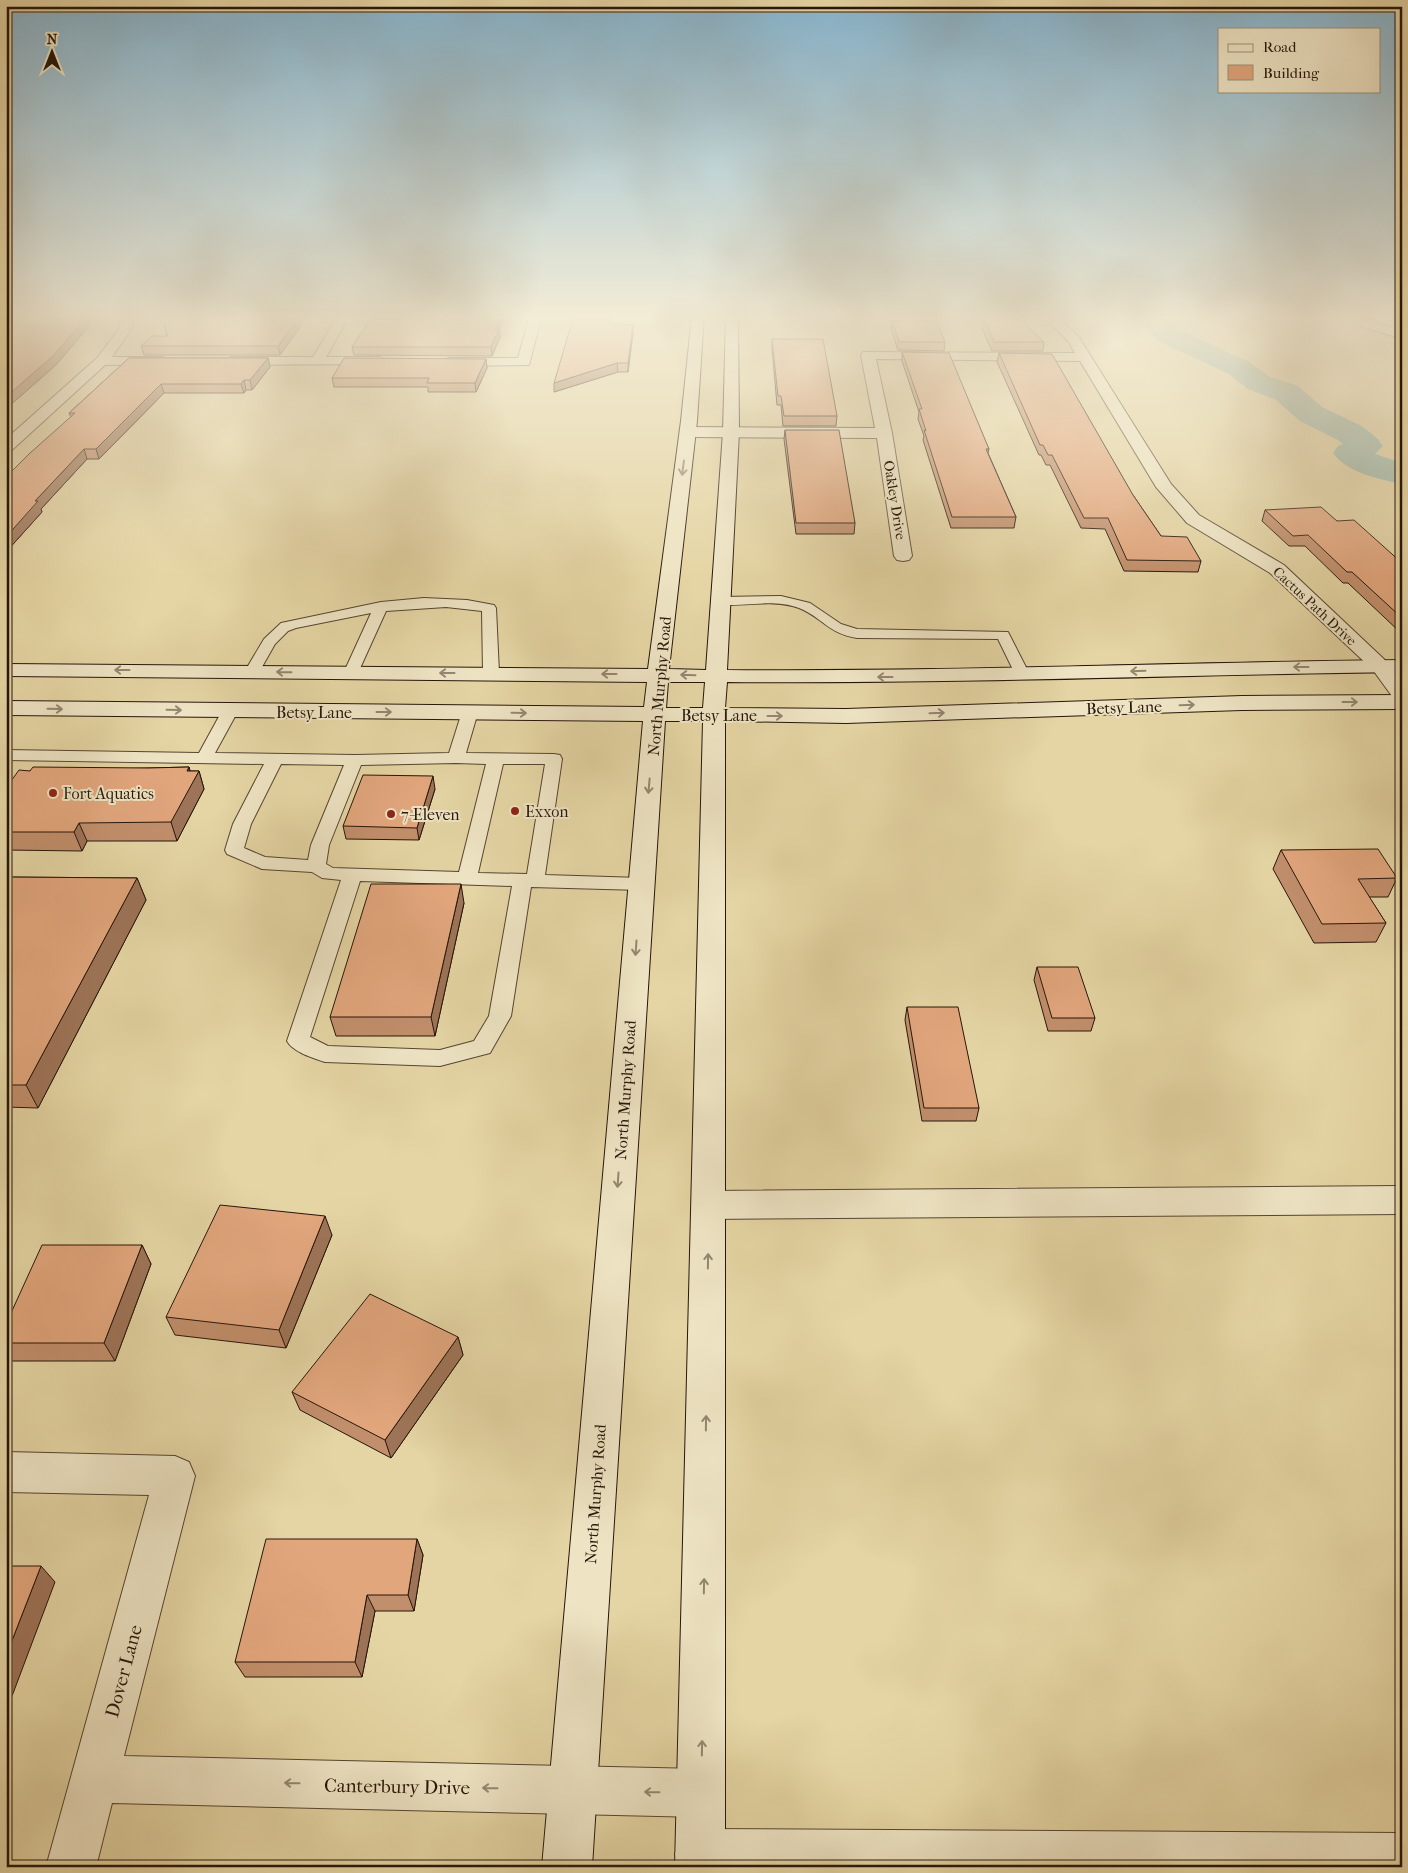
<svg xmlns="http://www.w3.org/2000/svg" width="1408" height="1873" viewBox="0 0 1408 1873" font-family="'IM FELL French Canon',serif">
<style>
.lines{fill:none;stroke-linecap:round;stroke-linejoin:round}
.river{fill:#97b8ad;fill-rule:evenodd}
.service-casing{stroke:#564530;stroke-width:2}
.minor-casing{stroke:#564530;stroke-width:2}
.secondary-casing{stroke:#261509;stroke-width:2}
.service{fill:#eee4c4;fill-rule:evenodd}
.minor{fill:#eee4c4;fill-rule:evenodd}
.secondary{fill:#eee4c4;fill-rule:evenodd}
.wall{fill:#c28f6c;stroke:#261509}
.shaded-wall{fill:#9e7458;stroke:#261509}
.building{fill:#e2a67d;stroke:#261509}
.oneway{stroke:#948770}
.poi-dot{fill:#8f2418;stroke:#eee4c4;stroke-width:2}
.labels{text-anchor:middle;stroke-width:4;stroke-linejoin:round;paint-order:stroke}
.far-street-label{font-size:14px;fill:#261509;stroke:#eee4c4}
.street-label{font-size:16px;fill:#261509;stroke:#eee4c4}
.poi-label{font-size:16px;fill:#261509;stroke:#eee4c4;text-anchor:start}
.near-street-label{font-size:19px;fill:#261509;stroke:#eee4c4}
</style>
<rect width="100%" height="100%" fill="#e5d5a4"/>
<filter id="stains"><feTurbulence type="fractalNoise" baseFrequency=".004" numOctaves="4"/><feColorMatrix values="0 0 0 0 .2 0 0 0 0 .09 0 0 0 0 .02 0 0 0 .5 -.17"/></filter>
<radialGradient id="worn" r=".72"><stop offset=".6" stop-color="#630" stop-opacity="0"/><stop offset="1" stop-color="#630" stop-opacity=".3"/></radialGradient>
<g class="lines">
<path class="river" d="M 1143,315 L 1169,315 L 1168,319 L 1178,329 L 1249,362 L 1270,377 L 1298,386 L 1322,407 L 1362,426 L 1378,439 L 1383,446 L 1375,454 L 1402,463 L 1402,484 C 1379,479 1347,473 1333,453 L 1338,446 L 1343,444 L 1338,440 L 1300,421 L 1276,400 L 1248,389 L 1229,374 L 1158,341 L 1141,320 Z"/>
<g class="service-casing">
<path id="service" d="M 781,596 L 810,603 L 841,624 L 857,629 L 1008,632 L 1030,675 L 1027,678 L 1017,678 L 998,639 L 857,638 C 827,633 822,617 799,608 C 775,599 745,606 721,605 L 716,604 L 714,601 L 716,598 L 721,597 Z
M 424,598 L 467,600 L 494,605 L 496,608 L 499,673 L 496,676 L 486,676 L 483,673 L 482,611 L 446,607 L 386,611 L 357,675 L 347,675 L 344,672 L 371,613 L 296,628 L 288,631 L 275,644 L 258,674 L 248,674 L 245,671 L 264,639 L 281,623 L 381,602 Z
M 230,706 L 236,708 L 238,711 L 215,753 L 355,755 L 449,753 L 462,712 L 464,709 L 476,709 L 478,712 L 466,753 L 554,754 L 560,755 L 562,759 L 545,875 L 641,878 L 648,880 L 651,884 L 648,888 L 641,890 L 531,887 L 511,1016 L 490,1053 L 440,1066 L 325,1062 C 313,1058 293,1052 287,1041 L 341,880 L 322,878 L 312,872 L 262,869 L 227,854 L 225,850 L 233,824 L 264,764 L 6,760 L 6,750 L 199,753 L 222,711 L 224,708 ZM 456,763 L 486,764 L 459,872 L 333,868 L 326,864 L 329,845 L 361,765 ZM 281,764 L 344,765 L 311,845 L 308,860 L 265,857 L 244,848 L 251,824 ZM 503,764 L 545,764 L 527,874 L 478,873 ZM 360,881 L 512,886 L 489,1016 L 474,1041 L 440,1050 L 328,1046 L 310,1037 Z"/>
</g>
<g class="minor-casing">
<path id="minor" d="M 121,315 L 133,315 L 132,328 L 112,357 L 163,357 L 170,361 L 168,364 L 105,365 L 12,450 L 6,452 L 6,439 L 97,358 L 120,328 Z
M 335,315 L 347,315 L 343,327 L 326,357 L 380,357 L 387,361 L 385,364 L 231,365 L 224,361 L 231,357 L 313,357 L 331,327 Z
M 530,315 L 542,315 L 529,365 L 448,366 L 441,362 L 448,358 L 518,358 Z
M 1334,315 L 1352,315 L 1402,331 L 1402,339 L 1336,318 Z
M 1054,317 L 1058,318 L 1078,336 L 1171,484 L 1199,515 L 1284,565 L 1387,662 L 1402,680 L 1402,700 L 1394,699 L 1373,670 L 1270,573 L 1187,523 L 1156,487 L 1080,361 L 876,359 L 892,433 L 912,556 L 909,560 L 903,561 L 897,560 L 894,556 L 877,438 L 688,437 L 683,435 L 680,432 L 683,429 L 688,427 L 875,428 L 861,355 L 863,352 L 1075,353 L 1068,341 L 1048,321 Z
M 1402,1186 L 1402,1214 L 709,1219 L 697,1215 L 692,1205 L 697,1195 L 709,1191 Z
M 6,1452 L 175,1456 L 189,1462 L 195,1476 L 124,1756 L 701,1769 L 718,1776 L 725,1793 L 718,1810 L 701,1817 L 112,1803 L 96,1867 L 46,1867 L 149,1495 L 6,1492 Z
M 700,1829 L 1402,1833 L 1402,1867 L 680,1867 L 675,1854 L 682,1836 Z"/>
</g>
<g class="secondary-casing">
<path id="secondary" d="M 692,315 L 704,315 L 697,421 L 669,669 L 706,670 L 723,432 L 726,315 L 738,315 L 739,432 L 727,670 C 952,672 1177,662 1402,660 L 1402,672 C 1177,675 952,684 727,682 L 725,708 L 846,709 L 1242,696 L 1402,695 L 1402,709 L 1242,710 L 846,723 L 725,721 L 725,1867 L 675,1867 L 703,721 L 665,721 L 592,1867 L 542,1867 L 643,721 L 6,715 L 6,701 L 644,707 L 647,682 L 6,676 L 6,664 L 648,669 L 681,421 ZM 668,682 L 705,682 L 703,708 L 666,708 Z"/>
</g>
<use href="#service" class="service"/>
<use href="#minor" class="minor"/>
<use href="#secondary" class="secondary"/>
</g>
<path class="wall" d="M 373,315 L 504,315 L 504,317 L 499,329 L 500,337 L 492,356 L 354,355 L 352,347 Z
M 1388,315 L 1402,315 L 1402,320 Z
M 984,320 L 1044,342 L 1043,351 L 992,351 L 982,329 Z
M 892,321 L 931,323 L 945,342 L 944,351 L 898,350 L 891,329 Z
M 164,324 L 300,327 L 280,355 L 144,355 L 141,346 L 167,336 Z
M 611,324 L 633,333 L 628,372 L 618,372 L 554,392 Z
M 772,339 L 837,416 L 836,426 L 783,426 L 781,405 L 777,405 L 772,348 Z
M 902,352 L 989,449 L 988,453 L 1016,517 L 1014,528 L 951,528 L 923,440 L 924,436 L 918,419 L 919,412 L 902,361 Z
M 999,353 L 1133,495 L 1161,536 L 1201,561 L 1198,572 L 1124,571 L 1105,529 L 1081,528 L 1050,465 L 1046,465 L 1041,455 L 1039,455 L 997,362 Z
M 129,358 L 268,358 L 270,367 L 252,390 L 246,390 L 244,393 L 164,393 L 99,459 L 87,459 L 41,509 L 42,512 L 6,552 L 71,417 L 69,413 Z
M 486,359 L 487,368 L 476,392 L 428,392 L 428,387 L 334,387 L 332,378 Z
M 785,430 L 855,523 L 854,534 L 796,534 L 784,439 Z
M 1265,510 L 1337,521 L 1402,563 L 1402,634 L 1348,583 L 1343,583 L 1305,546 L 1289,546 L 1262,521 Z
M 189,767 L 190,771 L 199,771 L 204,789 L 177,841 L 87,841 L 82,851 L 6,850 L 6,788 L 30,771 Z
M 435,789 L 419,840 L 346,839 L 343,826 Z
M 1281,850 L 1397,878 L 1388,897 L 1369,897 L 1386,923 L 1376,942 L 1314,943 L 1273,869 Z
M 6,877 L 137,878 L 146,900 L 38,1108 L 6,1107 Z
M 464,903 L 435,1036 L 336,1036 L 330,1017 Z
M 1037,967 L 1095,1018 L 1091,1031 L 1048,1031 L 1034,980 Z
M 907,1007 L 979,1108 L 976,1121 L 922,1121 L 905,1020 Z
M 332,1235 L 286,1348 L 175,1335 L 166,1317 Z
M 142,1245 L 151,1264 L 115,1361 L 11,1361 L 6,1355 L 6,1324 Z
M 458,1337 L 463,1355 L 391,1458 L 300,1410 L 292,1392 Z
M 417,1539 L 423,1555 L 414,1611 L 375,1611 L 362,1677 L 245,1677 L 235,1662 Z"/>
<path class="shaded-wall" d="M 76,315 L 82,315 L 78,325 L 75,317 Z
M 299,315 L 304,315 L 300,327 L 280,355 L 278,346 Z
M 501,315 L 504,315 L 504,317 L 499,329 L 500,337 L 492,356 L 491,347 L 495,329 Z
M 610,315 L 612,315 L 610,333 L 609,324 Z
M 87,317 L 90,325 L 56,365 L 6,409 L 6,397 Z
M 633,325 L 633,333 L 628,372 L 628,363 Z
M 268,358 L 270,367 L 252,390 L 250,380 Z
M 486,359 L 487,368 L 476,392 L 475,383 Z
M 617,363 L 618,372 L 554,392 L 554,383 Z
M 244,380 L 246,390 L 244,393 L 241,384 Z
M 161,384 L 164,393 L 99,459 L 96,449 Z
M 84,449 L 87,459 L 41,509 L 42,512 L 6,552 L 6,537 L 35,501 Z
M 189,767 L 193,781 L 199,771 L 204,789 L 177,841 L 171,822 Z
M 433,776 L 435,789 L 419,840 L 417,828 Z
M 79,823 L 87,841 L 82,851 L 74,832 Z
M 137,878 L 146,900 L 38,1108 L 26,1085 Z
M 461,884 L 464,903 L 435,1036 L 431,1017 Z
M 325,1216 L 332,1235 L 286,1348 L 279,1330 Z
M 142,1245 L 151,1264 L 115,1361 L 104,1343 Z
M 458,1337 L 463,1355 L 391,1458 L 385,1440 Z
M 417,1539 L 423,1555 L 414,1611 L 408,1595 Z
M 41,1566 L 55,1582 L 6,1712 L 6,1656 Z
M 367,1595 L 375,1611 L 362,1677 L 355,1662 Z"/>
<path class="building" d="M 6,315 L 76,315 L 75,317 L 87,317 L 53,356 L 6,397 Z
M 174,315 L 299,315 L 298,318 L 278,346 L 141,346 L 152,336 L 168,336 L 164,324 Z
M 373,315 L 501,315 L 495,329 L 499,329 L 491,347 L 352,347 Z
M 574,315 L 610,315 L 609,324 L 633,325 L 628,363 L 617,363 L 554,383 Z
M 1020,319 L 1044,342 L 994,342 L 984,320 Z
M 892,321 L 930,321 L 931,323 L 937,322 L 945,342 L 899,342 Z
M 772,339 L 823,339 L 837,416 L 784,416 L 781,396 L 778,396 Z
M 902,352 L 949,353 L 989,449 L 986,449 L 1016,517 L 952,517 L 924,430 L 926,431 L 919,409 L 922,409 Z
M 999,353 L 1052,354 L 1133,495 L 1161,536 L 1187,537 L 1201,561 L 1127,560 L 1108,518 L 1084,518 L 1052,455 L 1048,455 L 1043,445 L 1040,445 Z
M 129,358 L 268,358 L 250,380 L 244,380 L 241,384 L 161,384 L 96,449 L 84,449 L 35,501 L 38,501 L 6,537 L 6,477 L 29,454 L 75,413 L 69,413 Z
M 344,358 L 486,359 L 475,383 L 427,383 L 429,378 L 332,378 Z
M 785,430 L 839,430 L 855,523 L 796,523 Z
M 1321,507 L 1337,521 L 1354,520 L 1402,563 L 1402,618 L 1352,572 L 1347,572 L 1308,535 L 1293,536 L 1265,510 Z
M 33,767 L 148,768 L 189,767 L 187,771 L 199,771 L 171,822 L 79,823 L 74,832 L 6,832 L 6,788 L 19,770 L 30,771 Z
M 363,775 L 433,776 L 417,828 L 343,826 Z
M 1378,849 L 1397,878 L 1358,879 L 1386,923 L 1322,924 L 1281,850 Z
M 6,877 L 137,878 L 26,1085 L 6,1085 Z
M 371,884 L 461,884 L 431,1017 L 330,1017 Z
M 1037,967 L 1078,967 L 1095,1018 L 1052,1018 Z
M 907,1007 L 958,1007 L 979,1108 L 924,1108 Z
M 220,1205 L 325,1216 L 279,1330 L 166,1317 Z
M 42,1245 L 142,1245 L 104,1343 L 6,1343 L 6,1324 Z
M 370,1294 L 458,1337 L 385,1440 L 292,1392 Z
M 266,1539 L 417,1539 L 408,1595 L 367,1595 L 355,1662 L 235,1662 Z
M 6,1566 L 41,1566 L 6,1656 Z"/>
<defs><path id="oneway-shaft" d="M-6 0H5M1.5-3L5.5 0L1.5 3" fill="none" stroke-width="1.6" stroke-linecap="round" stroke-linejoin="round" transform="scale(1.25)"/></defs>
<g class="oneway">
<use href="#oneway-shaft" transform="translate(683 468) rotate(97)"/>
<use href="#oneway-shaft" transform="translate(1301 667) rotate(180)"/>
<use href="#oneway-shaft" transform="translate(122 670) rotate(-180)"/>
<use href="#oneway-shaft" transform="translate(1138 671) rotate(178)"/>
<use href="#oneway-shaft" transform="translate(284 672) rotate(-179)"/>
<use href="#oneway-shaft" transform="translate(447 673) rotate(-180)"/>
<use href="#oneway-shaft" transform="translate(609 674) rotate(-180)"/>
<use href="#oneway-shaft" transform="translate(688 675) rotate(-178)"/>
<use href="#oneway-shaft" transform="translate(885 677) rotate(180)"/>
<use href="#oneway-shaft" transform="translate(1350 702)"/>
<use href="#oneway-shaft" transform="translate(1187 705) rotate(-2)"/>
<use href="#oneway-shaft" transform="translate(55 709) rotate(1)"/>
<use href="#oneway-shaft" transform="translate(174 710) rotate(1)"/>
<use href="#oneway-shaft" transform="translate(384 712)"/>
<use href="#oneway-shaft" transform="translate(519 713) rotate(1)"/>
<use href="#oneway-shaft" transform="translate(937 713) rotate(-2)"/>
<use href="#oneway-shaft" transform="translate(775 716)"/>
<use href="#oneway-shaft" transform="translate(649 786) rotate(95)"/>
<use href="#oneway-shaft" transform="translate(636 948) rotate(94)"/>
<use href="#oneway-shaft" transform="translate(618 1180) rotate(94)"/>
<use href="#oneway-shaft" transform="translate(708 1261) rotate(-89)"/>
<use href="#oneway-shaft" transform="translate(706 1423) rotate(-89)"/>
<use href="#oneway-shaft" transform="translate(704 1586) rotate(-89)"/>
<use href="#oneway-shaft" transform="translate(702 1748) rotate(-89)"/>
<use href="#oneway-shaft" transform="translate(292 1783) rotate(-179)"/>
<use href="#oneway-shaft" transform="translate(490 1788) rotate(-179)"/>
<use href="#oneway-shaft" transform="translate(652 1792) rotate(-179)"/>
</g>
<linearGradient id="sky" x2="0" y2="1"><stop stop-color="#87b6d0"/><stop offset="0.55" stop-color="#f3ecd6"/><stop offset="1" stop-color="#f3ecd6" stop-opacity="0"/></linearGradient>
<rect width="1408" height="577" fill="url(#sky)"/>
<g class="poi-dot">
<circle cx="53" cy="793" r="5"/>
<circle cx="515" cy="811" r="5"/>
<circle cx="391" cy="814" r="5"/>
</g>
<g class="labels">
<g class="far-street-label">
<text transform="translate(895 500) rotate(81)" y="5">Oakley Drive</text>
<text transform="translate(1315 606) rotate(43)" y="5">Cactus Path Drive</text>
</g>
<g class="street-label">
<text transform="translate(659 686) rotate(-85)" y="6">North Murphy Road</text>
<text transform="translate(1124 707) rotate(-2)" y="6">Betsy Lane</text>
<text x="314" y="718">Betsy Lane</text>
<text x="719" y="721">Betsy Lane</text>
<text transform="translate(625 1090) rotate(-86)" y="6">North Murphy Road</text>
<text transform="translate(595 1494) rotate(-86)" y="6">North Murphy Road</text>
</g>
<g class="poi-label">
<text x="63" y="799">Fort Aquatics</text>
<text x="525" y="817">Exxon</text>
<text x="401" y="820">7-Eleven</text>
</g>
<g class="near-street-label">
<text transform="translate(123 1671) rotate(-75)" y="7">Dover Lane</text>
<text transform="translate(397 1786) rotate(1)" y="7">Canterbury Drive</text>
</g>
</g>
<rect width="1408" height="1873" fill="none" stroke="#e5d5a4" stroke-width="25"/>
<rect x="8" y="8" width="1393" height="1858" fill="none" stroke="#261509" stroke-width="2.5"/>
<rect x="12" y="12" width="1383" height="1848" fill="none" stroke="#261509"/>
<rect x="1218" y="28" width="162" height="65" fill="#eee4c4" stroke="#9e9179"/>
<rect x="1228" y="44" width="25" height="8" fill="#eee4c4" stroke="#9e9179"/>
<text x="1263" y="52" font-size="15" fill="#261509">Road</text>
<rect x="1228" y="65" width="25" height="15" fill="#e2a67d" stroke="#9e9179"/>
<text x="1263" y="78" font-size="15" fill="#261509">Building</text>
<g transform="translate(52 52)" stroke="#eee4c4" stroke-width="4" paint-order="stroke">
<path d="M0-4L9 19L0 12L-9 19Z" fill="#261509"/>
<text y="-8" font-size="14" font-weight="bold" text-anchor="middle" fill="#261509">N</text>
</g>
<rect width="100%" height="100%" filter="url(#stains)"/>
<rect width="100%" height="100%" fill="url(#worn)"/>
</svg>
